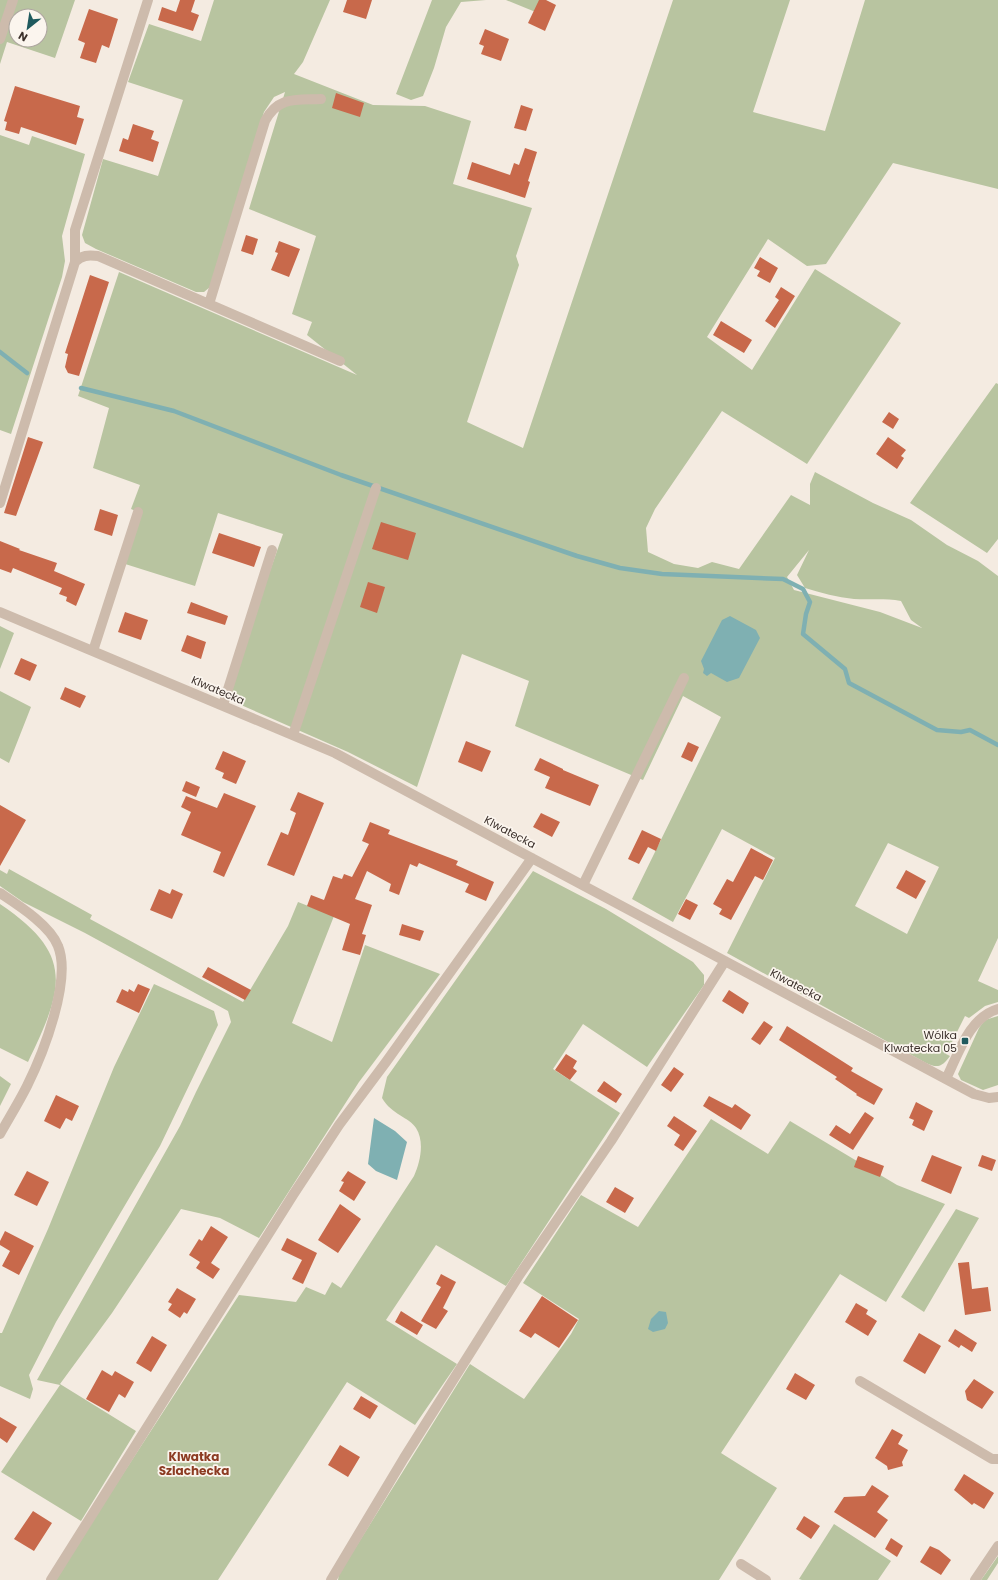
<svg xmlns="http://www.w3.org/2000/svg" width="998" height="1580" viewBox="0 0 998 1580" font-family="Poppins,sans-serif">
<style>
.green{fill:#b8c4a0;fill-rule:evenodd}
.water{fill:#7fb0b2}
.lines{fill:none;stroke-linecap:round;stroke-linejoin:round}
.stream{stroke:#7fb0b2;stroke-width:4.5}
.building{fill:#c8694b}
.minor{stroke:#cdbbac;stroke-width:10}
.poi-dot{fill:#1f5a5e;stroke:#fbf5ee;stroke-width:1.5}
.labels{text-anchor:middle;stroke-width:3.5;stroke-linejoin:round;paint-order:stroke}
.street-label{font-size:11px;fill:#3b302b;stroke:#fbf5ee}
.poi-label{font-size:11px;fill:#3b302b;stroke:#fbf5ee;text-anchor:end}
.neighbourhood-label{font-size:12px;font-weight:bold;fill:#8c3b22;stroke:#fbf5ee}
</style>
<rect width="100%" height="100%" fill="#f4ebe1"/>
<path class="green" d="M 0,0 L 75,0 L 55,58 L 7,42 L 0,64 ZM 16,16 L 40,16 L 40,40 L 16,40 Z
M 214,0 L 330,0 L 303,62 L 294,74 L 373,105 L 425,106 L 471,121 L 453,184 L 532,208 L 516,256 L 519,265 L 467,422 L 523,448 L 673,0 L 790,0 L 753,112 L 825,131 L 865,0 L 998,0 L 998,189 L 893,163 L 826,264 L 807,266 L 768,239 L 707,337 L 752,370 L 815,269 L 901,323 L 807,464 L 722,411 L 655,509 L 646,528 L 648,552 L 674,564 L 698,568 L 712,562 L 739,569 L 791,495 L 810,505 L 810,484 L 815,472 L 873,503 L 911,520 L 947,545 L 978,561 L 998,576 L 998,938 L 978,981 L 998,990 L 998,1002 L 985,1006 L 969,1018 L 965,1016 L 946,1054 L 950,1056 C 943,1066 938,1069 926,1063 L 727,953 L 775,858 L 722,829 L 673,922 L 632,899 L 721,717 L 683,696 L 643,780 L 515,726 L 529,681 L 462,654 L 417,787 L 348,752 L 225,698 L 283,534 L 218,513 L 195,586 L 122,563 L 138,512 L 131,509 L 140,485 L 93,468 L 109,408 L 78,396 L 119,272 L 357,375 L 307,335 L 312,322 L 292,314 L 316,236 L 249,209 L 285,92 L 274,97 L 264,112 L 210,287 L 204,292 L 196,292 L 96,249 L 85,243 L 82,235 L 103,159 L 158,176 L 183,100 L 128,82 L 149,24 L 201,41 ZM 809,550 L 797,575 L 805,588 C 821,593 837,597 854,599 C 870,600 885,598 901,601 L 911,620 L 922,628 L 880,612 L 794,590 L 787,577 ZM 888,843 L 939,867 L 907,934 L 855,906 Z
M 432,0 L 486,0 L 461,2 L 446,27 L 434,68 L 423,96 L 411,100 L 396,94 Z
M 506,0 L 542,0 L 538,13 Z
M 0,135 L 29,145 L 32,136 L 85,154 L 62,236 L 65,261 L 62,277 L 11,434 L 0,430 Z
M 996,383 L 998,384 L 998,539 L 987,553 L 910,503 Z
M 0,626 L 14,633 L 0,669 Z
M 0,691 L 31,707 L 9,763 L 0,758 Z
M 9,869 L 92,915 L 90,919 L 243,1002 L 288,926 L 298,902 L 334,916 L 292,1023 L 332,1042 L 365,945 L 440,974 L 359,1082 L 259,1238 L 220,1218 L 181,1209 L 112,1313 L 60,1384 L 136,1431 L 81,1521 L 1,1472 L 60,1385 L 37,1380 L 180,1126 L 196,1092 L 231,1022 L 228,1011 L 85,933 L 23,902 L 0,886 L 0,870 L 7,874 Z
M 533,871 L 606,909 L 693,962 L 704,975 L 704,985 L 647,1067 L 583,1024 L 553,1069 L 620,1113 L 506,1286 L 436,1245 L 386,1320 L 457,1364 L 415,1425 L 347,1382 L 218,1580 L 56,1580 L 84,1534 L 239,1295 L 296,1302 L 306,1287 L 325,1295 L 332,1282 L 341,1288 L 414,1176 C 420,1163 425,1142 416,1128 C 409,1117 392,1115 382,1098 L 387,1077 Z
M 0,904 C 76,955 63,989 28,1062 L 0,1048 Z
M 154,984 L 214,1011 L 218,1025 L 160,1146 L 56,1322 L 29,1375 L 33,1389 L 30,1399 L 0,1386 L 0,1333 L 2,1333 L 48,1229 L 114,1067 Z
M 998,1016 L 998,1085 L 983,1090 L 961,1080 L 958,1074 L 979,1028 L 985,1020 Z
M 0,1076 L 11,1084 L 0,1106 Z
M 711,1119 L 768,1154 L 790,1121 L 897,1185 L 945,1204 L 886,1302 L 840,1274 L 721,1453 L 777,1488 L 719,1580 L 338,1580 L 339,1574 L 470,1364 L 524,1399 L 571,1334 L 579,1319 L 523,1283 L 581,1195 L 638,1227 Z
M 956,1209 L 979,1218 L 924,1312 L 901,1297 Z
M 834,1524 L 891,1561 L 878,1580 L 802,1580 L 799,1579 Z
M 998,1556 L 998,1563 L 987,1580 L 981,1580 Z"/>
<path class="water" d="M 730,616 L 756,630 L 760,638 L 739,678 L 727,682 L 711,673 L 707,676 L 703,673 L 704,669 L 701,661 L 722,620 Z
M 374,1118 L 395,1131 L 407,1142 L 397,1180 L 376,1171 L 368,1164 Z
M 659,1311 L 666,1312 L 668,1323 L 665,1329 L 653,1332 L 648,1329 L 651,1319 Z"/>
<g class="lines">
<path class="stream" d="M 0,352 L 27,373
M 81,388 L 174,411 L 341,475 L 577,556 L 620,568 L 662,574 L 783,579 L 803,589 L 810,602 L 806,614 L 803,634 L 845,669 L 849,683 L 937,730 L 961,732 L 970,730 L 998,745"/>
</g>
<path class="building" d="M 180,0 L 195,0 L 191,12 L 199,15 L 193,31 L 158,20 L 162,7 L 176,12 Z
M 347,0 L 372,0 L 366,19 L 343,12 Z
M 539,0 L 546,0 L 556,5 L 545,31 L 528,23 Z
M 89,9 L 118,19 L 109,48 L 102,45 L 96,63 L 80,58 L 85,43 L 78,40 Z
M 485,29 L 509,39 L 501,61 L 481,54 L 484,46 L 479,44 Z
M 15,86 L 80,106 L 77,117 L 84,119 L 76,145 L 21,127 L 19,134 L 5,130 L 7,122 L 4,121 Z
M 336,93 L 364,103 L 360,117 L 332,108 Z
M 521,105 L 533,109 L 526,131 L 514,128 Z
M 133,124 L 154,131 L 151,139 L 159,142 L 153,162 L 119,151 L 123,138 L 128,140 Z
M 525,148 L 537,152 L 528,181 L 530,182 L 525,198 L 467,179 L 472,162 L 510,175 L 514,163 L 519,165 Z
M 246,235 L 258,239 L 253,255 L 241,251 Z
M 279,241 L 300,249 L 289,277 L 271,270 L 278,253 L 275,252 Z
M 760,257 L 778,268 L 770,283 L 757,276 L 760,271 L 754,268 Z
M 90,275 L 109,282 L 79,376 L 68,373 L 65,367 L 68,354 L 65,353 Z
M 781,287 L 795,296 L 775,328 L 765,321 L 779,300 L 775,297 Z
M 721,321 L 752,340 L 744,353 L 713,335 Z
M 889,412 L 899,419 L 893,429 L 882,422 Z
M 28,437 L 43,442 L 16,516 L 4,513 Z
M 888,437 L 906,450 L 901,456 L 904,458 L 897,469 L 876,454 Z
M 100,509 L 118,515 L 112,536 L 94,530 Z
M 381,522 L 416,533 L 408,560 L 372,549 Z
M 219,533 L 261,547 L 254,567 L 212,553 Z
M 0,541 L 20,549 L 19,550 L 57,563 L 54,571 L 85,584 L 76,606 L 66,601 L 67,597 L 59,594 L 62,588 L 13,568 L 11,573 L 0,569 Z
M 368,582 L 385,587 L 377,613 L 360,607 Z
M 191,602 L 228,616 L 225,625 L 187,613 Z
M 125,612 L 148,620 L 141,640 L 118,632 Z
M 187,635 L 206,642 L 201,659 L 181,651 Z
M 21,658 L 37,665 L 30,681 L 14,674 Z
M 65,687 L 86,696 L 80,708 L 60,699 Z
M 466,741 L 491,751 L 482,772 L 458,762 Z
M 688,742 L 699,747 L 692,762 L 681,757 Z
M 223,751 L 246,761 L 236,784 L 222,778 L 224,773 L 215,769 Z
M 540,758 L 563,769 L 563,770 L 599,785 L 590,806 L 545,788 L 550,777 L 534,770 Z
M 186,781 L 200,787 L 196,797 L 182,791 Z
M 298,792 L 324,803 L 294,876 L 267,865 L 281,832 L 288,835 L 296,813 L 290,810 Z
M 224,793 L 256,806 L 224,877 L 213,872 L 221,852 L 181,835 L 191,812 L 181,807 L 186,796 L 217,808 Z
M 0,805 L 26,820 L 0,866 Z
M 541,813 L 560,822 L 552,837 L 533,827 Z
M 370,822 L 390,830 L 388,834 L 458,861 L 456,865 L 494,882 L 486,901 L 465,892 L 469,884 L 419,863 L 417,867 L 410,864 L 399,895 L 389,891 L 391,884 L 367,871 L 355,899 L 372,905 L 362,934 L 366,935 L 360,955 L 342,950 L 350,924 L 307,906 L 311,895 L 324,900 L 333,876 L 342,879 L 344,874 L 352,877 L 369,844 L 362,841 Z
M 642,830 L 661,839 L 656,851 L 648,847 L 639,864 L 628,859 Z
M 751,848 L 773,860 L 763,880 L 755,876 L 731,920 L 719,914 L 722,909 L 713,904 L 727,879 L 733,882 Z
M 906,870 L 926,881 L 916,899 L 896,888 Z
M 159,889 L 170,894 L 172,889 L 183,894 L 172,919 L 150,910 Z
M 686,899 L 698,905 L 690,920 L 678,914 Z
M 402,924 L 424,931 L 420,941 L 399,935 Z
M 208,967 L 251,990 L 245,1000 L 202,977 Z
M 138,984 L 150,989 L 139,1013 L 116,1002 L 122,989 L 128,992 L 129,989 L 134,992 Z
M 729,990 L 749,1003 L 743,1014 L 722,1001 Z
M 764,1021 L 773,1027 L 760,1045 L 751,1039 Z
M 787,1026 L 853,1068 L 851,1071 L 883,1089 L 874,1105 L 856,1095 L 857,1094 L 835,1079 L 837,1077 L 779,1040 Z
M 566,1054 L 577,1061 L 573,1068 L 577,1071 L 570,1080 L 555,1070 Z
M 674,1067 L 684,1074 L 671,1092 L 661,1085 Z
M 604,1081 L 622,1094 L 616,1103 L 597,1091 Z
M 56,1095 L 79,1106 L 72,1121 L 66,1118 L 60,1129 L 44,1121 Z
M 709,1096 L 732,1108 L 735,1104 L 751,1115 L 741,1130 L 703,1106 Z
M 916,1102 L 933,1111 L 924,1131 L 912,1125 L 914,1120 L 909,1118 Z
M 865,1112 L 874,1118 L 853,1150 L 829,1135 L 836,1125 L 850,1134 Z
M 674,1116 L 697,1131 L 683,1151 L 674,1145 L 680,1135 L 667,1126 Z
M 932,1155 L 962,1167 L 951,1194 L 921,1181 Z
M 982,1155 L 996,1160 L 992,1171 L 978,1166 Z
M 858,1156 L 884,1166 L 880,1177 L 854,1167 Z
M 27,1171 L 49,1182 L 37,1206 L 14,1195 Z
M 348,1171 L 366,1182 L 354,1201 L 339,1191 L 344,1182 L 341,1181 Z
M 615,1187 L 634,1198 L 625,1213 L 606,1202 Z
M 340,1204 L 361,1219 L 338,1253 L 318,1240 Z
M 211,1226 L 228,1237 L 211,1263 L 220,1269 L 213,1279 L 196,1268 L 200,1262 L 189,1255 L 199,1239 L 202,1241 Z
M 5,1231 L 34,1246 L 19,1275 L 2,1266 L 10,1251 L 0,1245 L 0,1241 Z
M 287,1238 L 317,1253 L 303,1284 L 292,1279 L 302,1260 L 281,1250 Z
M 969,1262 L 972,1289 L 988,1287 L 991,1311 L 965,1315 L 958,1263 Z
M 441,1274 L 456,1282 L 443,1308 L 448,1311 L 436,1329 L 421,1321 L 441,1287 L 436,1284 Z
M 177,1288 L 196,1299 L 187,1314 L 184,1312 L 180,1318 L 168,1310 L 172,1304 L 168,1302 Z
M 542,1296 L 578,1320 L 559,1348 L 535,1333 L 531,1338 L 519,1331 Z
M 856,1303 L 868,1310 L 866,1314 L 877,1321 L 868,1336 L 845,1322 Z
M 401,1311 L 423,1325 L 417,1335 L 395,1322 Z
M 955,1329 L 977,1343 L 972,1352 L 961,1345 L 959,1348 L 948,1341 Z
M 919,1333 L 941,1346 L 925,1374 L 903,1361 Z
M 152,1336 L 167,1345 L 151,1372 L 136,1363 Z
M 102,1370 L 112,1376 L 115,1371 L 134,1382 L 125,1398 L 119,1394 L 109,1412 L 86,1399 Z
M 795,1373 L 815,1385 L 806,1400 L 786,1389 Z
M 974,1379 L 994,1392 L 982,1409 L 967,1400 L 965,1391 Z
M 361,1396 L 378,1406 L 370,1419 L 353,1409 Z
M 0,1417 L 17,1427 L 7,1443 L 0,1438 Z
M 892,1429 L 903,1435 L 898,1444 L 908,1450 L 902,1462 L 903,1466 L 888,1470 L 887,1466 L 875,1458 Z
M 340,1445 L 360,1457 L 348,1477 L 328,1465 Z
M 964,1474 L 994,1493 L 984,1509 L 974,1503 L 972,1505 L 954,1490 Z
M 872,1485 L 889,1496 L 877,1512 L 888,1520 L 875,1538 L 834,1512 L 844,1497 L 865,1496 Z
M 33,1511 L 52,1523 L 34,1551 L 14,1539 Z
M 804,1516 L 820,1526 L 811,1539 L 796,1529 Z
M 891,1538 L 903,1546 L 897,1557 L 885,1549 Z
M 930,1546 L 939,1550 L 951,1560 L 941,1575 L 920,1562 Z"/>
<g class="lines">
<path class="minor" d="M 0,39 L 13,0
M 75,262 C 82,255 88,255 98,256 L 340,361
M 209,304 L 265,121 C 278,96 296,100 321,99
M 0,503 L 75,262 L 75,230 L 148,0
M 0,612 L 335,753 L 974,1094 L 989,1098 L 998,1097
M 93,651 L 138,512
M 223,705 L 272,550
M 293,735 L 376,488
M 583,885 L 684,678
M 0,893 C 18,905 50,925 58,946 C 72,980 43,1054 27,1086 C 19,1102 9,1118 0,1134
M 946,1079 C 958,1055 969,1017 998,1009
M 860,1381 L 992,1459 L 998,1459
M 741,1564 L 766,1580
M 51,1580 L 293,1195 L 339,1125 L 386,1062 L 532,858
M 331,1580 L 404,1458 L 518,1277 L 611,1141 L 725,961
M 975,1580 L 998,1546"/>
</g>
<rect class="poi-dot" x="961" y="1037" width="8" height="8" rx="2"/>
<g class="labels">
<g class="street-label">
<text transform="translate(218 690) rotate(23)" y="4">Klwatecka</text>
<text transform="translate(510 832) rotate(28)" y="4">Klwatecka</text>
<text transform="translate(796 985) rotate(28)" y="4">Klwatecka</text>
</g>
<g class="poi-label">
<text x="957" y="1039">Wólka<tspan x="957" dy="13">Klwatecka 05</tspan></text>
</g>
<g class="neighbourhood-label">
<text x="194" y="1461">Klwatka<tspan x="194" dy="14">Szlachecka</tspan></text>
</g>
</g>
<g transform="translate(28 28) rotate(210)"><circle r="19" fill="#fbf5ee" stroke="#aea6a0"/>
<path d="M0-3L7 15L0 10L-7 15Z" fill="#1f5a5e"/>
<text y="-6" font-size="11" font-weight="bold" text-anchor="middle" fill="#3b302b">N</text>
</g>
</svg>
